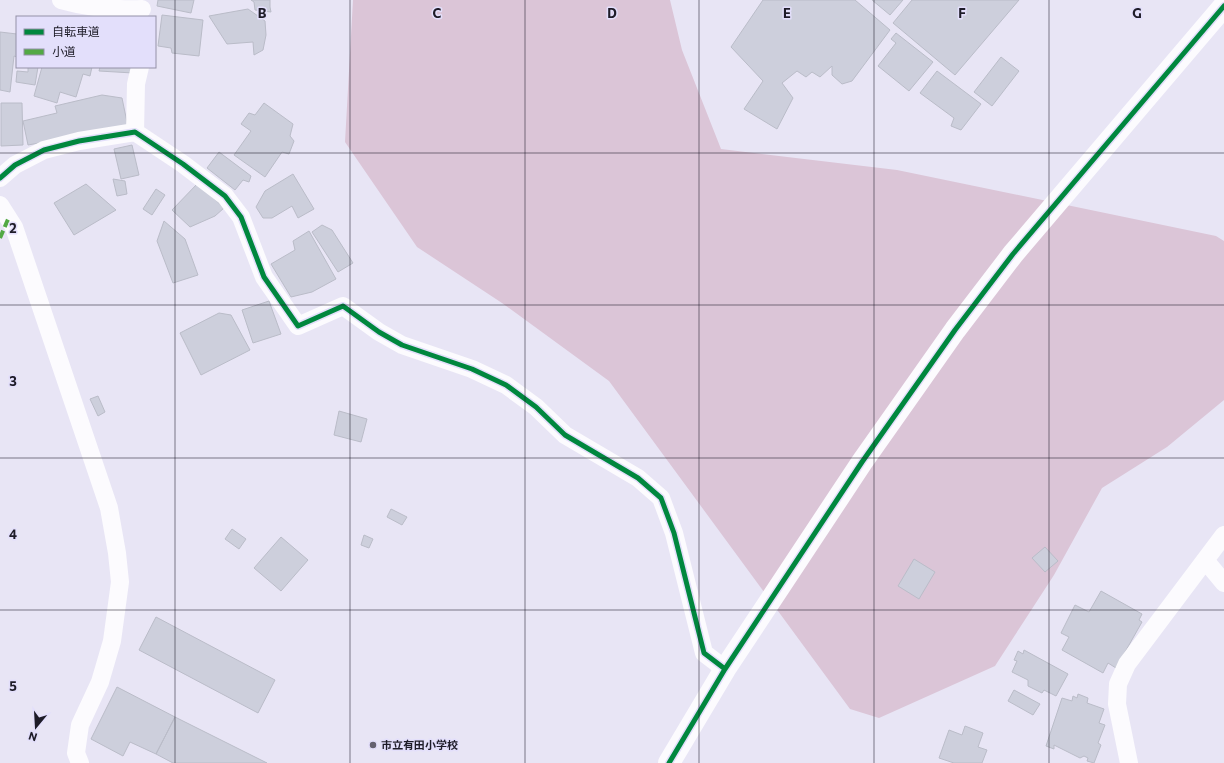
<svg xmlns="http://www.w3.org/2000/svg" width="1224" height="763" viewBox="0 0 1224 763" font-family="Commissioner,'Noto Sans JP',sans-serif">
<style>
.green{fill:#dbc5d7}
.building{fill:#cdcfdc;stroke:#babcc8}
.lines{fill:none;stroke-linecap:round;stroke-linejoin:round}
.minor{stroke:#fcfbfe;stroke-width:18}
.tertiary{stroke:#fcfbfe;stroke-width:22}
.quiet{stroke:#52a944;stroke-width:4;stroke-dasharray:8 4;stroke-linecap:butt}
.cycleway-casing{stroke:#e3dffb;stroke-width:8}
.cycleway{stroke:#00873e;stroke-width:5}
.grid{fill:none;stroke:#1e1c28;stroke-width:1;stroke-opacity:0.55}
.poi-dot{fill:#656270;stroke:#e3dffb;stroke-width:1.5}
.labels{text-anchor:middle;stroke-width:3;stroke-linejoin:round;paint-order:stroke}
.poi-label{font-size:11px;font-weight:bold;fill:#1e1c28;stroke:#e3dffb;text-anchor:start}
.grid-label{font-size:13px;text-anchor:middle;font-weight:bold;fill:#1e1c28;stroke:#e3dffb;stroke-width:3;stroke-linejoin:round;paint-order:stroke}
</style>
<rect width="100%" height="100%" fill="#e8e5f5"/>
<path class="green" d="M 353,0 L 670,0 L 682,50 L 721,149 L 897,170 L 1216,236 L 1224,241 L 1224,400 L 1167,447 L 1102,488 L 1054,575 L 995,666 L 879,718 L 850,709 L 609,381 L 502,303 L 417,247 L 345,142 Z"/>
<path class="building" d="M 158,0 L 194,0 L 191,13 L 157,6 Z
M 251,0 L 270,0 L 270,7 L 271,12 L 255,10 L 254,2 Z
M 763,0 L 855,0 L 890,30 L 852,81 L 842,84 L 832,75 L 832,66 L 820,77 L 812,72 L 806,77 L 797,71 L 782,83 L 793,98 L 777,129 L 744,109 L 763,81 L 731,47 Z
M 872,0 L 903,0 L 890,15 Z
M 912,0 L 1019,0 L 955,75 L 893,23 Z
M 248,9 L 265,21 L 266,35 L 263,50 L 254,55 L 253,42 L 227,44 L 209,16 Z
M 162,15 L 203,20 L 199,56 L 172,53 L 171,48 L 158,46 Z
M 0,32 L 17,34 L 17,57 L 14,56 L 10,92 L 0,90 Z
M 896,33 L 933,62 L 909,91 L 878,66 L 896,43 L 891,39 Z
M 1001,57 L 1019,71 L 992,106 L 974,92 Z
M 28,67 L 38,67 L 35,85 L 16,82 L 17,71 L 28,72 Z
M 42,67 L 92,67 L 90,76 L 83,74 L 76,97 L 60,92 L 57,103 L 34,96 Z
M 100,67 L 134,67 L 133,73 L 99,71 Z
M 937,71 L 981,104 L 961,130 L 951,126 L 954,118 L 920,93 Z
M 102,95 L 122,98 L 128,127 L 28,145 L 23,121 L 57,113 L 55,106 Z
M 1,103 L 22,103 L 23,145 L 1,146 Z
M 264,103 L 293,124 L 290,136 L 294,141 L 289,154 L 282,152 L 265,177 L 234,155 L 251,131 L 241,124 L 249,113 L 255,115 Z
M 132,145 L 139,175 L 121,179 L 114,149 Z
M 219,152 L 251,176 L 249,182 L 243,180 L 235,190 L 207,168 Z
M 293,174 L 314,209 L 298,218 L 292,206 L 272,218 L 263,218 L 256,207 L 265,191 Z
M 113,179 L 125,181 L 127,194 L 117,196 Z
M 198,183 L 224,208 L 215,216 L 190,227 L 172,210 Z
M 86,184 L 116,210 L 74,235 L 54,203 Z
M 156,189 L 165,195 L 152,215 L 143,209 Z
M 164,221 L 185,239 L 198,275 L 173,283 L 157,241 Z
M 322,225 L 332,230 L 353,263 L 338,272 L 312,232 Z
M 309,231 L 336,279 L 312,292 L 291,297 L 271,264 L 295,250 L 293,241 Z
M 269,301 L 281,334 L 253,343 L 242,310 Z
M 219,313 L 231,315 L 250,350 L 201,375 L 180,333 Z
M 98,396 L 105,412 L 98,416 L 90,399 Z
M 339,411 L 367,419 L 361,442 L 334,435 Z
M 391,509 L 407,517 L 402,525 L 387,517 Z
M 232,529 L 246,539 L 239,549 L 225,539 Z
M 364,535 L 373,539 L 369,548 L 361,545 Z
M 281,537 L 308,560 L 281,591 L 254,568 Z
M 1045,547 L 1058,561 L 1045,572 L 1032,558 Z
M 914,559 L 935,572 L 919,599 L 898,586 Z
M 1101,591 L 1142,614 L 1139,620 L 1142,622 L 1116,668 L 1108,663 L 1103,673 L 1062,650 L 1069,637 L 1061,633 L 1075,605 L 1089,612 Z
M 156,617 L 275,680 L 258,713 L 139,650 Z
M 1024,650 L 1068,674 L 1056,696 L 1044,690 L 1042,693 L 1028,686 L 1028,680 L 1012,672 L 1017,661 L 1014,660 L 1018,651 L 1023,654 Z
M 117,687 L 175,717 L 156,754 L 130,742 L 123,756 L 91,739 Z
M 1014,690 L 1040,704 L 1033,715 L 1008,701 Z
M 1078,694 L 1088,698 L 1087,703 L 1104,709 L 1099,723 L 1105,725 L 1098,743 L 1101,745 L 1094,763 L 1087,761 L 1088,758 L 1084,756 L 1080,758 L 1054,745 L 1054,749 L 1046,746 L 1062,698 L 1072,701 L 1073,696 L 1077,698 Z
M 175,717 L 267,763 L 173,763 L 156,754 Z
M 965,726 L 983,733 L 978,747 L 987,750 L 982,763 L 954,763 L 939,758 L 949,730 L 962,735 Z"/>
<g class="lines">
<path class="minor" d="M 61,0 C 89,8 113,10 142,9
M 135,132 L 136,84 L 140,67
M 0,178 L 15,165 L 44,150 L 79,141 L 135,132 L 183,164 L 225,196 L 241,217 L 264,277 L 298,326 L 343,306 L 379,332 L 402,345 L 472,369 L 506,385 L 536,407 L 565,435 L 638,478 L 661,498 L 674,533 L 704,653 L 725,669
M 0,205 L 14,227 L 109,508 L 117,553 L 120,582 L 112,641 L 100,682 L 80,725 L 76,753 L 80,763
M 1205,560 L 1224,583
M 1129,763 L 1117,704 L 1118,684 L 1127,664 L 1224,535"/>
<path class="tertiary" d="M 669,763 L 725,669 L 862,462 L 955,330 L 1013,254 L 1224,6"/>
<path class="quiet" d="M 0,238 L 9,217"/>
<g class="cycleway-casing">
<path id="cycleway" d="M 0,178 L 15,165 L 44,150 L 79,141 L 135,132 L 183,164 L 225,196 L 241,217 L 264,277 L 298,326 L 343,306 L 379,332 L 402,345 L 472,369 L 506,385 L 536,407 L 565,435 L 638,478 L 661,498 L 674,533 L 704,653 L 725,669
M 669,763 L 725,669 L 862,462 L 955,330 L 1013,254 L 1224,6"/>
</g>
<use href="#cycleway" class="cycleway"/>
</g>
<path class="grid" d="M 175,0 L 175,763M 350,0 L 350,763M 525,0 L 525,763M 699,0 L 699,763M 874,0 L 874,763M 1049,0 L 1049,763M 0,153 L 1224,153M 0,305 L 1224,305M 0,458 L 1224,458M 0,610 L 1224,610"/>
<circle class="poi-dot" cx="373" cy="745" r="4"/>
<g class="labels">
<g class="poi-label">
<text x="381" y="749">市立有田小学校</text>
</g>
</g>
<g class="grid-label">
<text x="262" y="18">B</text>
<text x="437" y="18">C</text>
<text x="612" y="18">D</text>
<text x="787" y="18">E</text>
<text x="962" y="18">F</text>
<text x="1137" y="18">G</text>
<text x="13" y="233">2</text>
<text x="13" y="386">3</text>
<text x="13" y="539">4</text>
<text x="13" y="691">5</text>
</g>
<rect x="16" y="16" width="140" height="52" fill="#e3dffb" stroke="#9491a7"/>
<rect x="24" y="29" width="20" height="6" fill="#00873e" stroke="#9491a7"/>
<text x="52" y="36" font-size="12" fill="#1e1c28">自転車道</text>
<rect x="24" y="49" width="20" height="6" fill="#52a944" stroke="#9491a7"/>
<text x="52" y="56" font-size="12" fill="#1e1c28">小道</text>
<g transform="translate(36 727) rotate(198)" stroke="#e3dffb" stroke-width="3" paint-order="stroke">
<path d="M0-3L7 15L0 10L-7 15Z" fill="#1e1c28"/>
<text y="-6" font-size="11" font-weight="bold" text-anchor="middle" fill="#1e1c28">N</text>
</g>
</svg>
